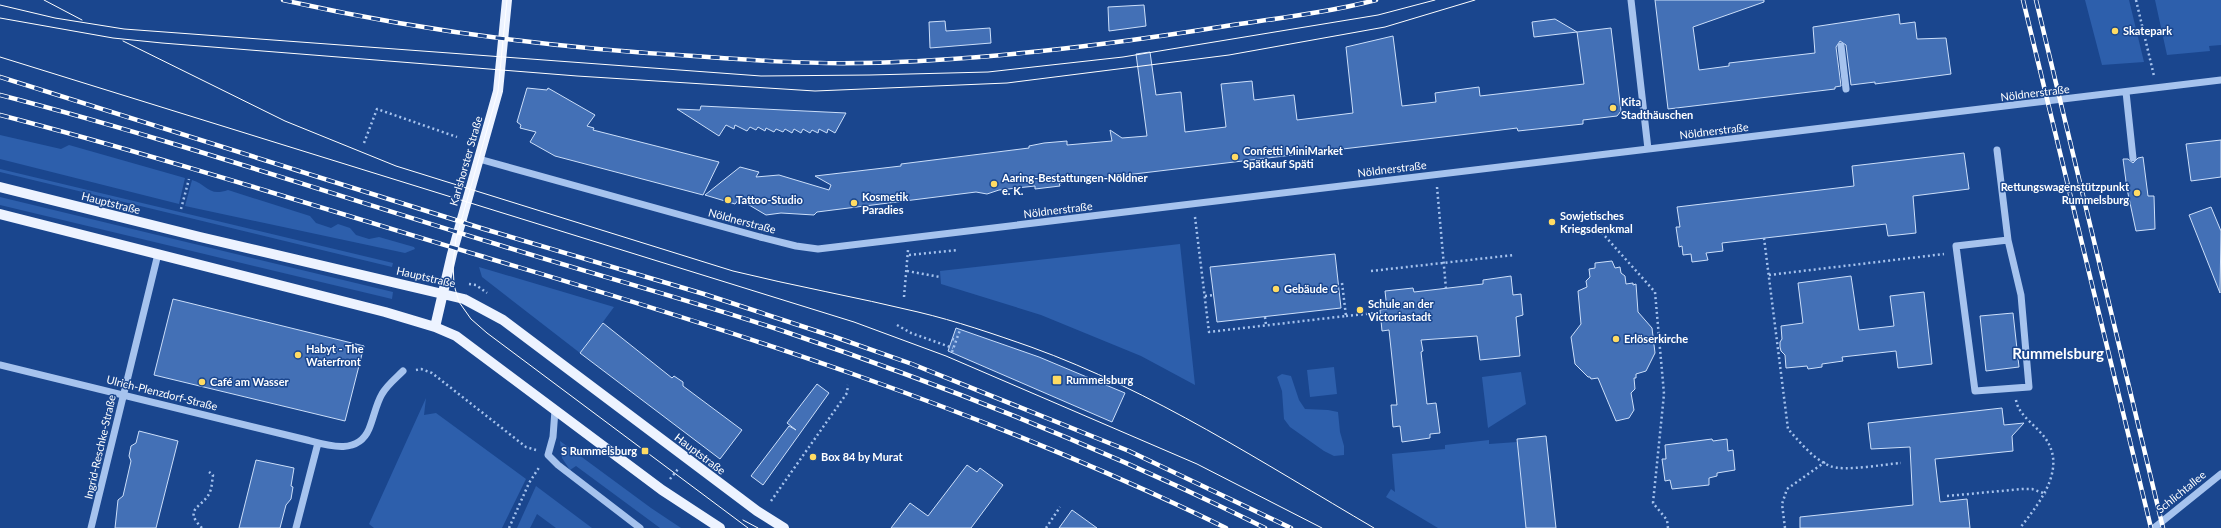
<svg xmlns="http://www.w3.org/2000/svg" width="2221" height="528" viewBox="0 0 2221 528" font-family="Lato,sans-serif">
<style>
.green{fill:#2d5fac}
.building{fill:#4370b6;stroke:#ccdffa}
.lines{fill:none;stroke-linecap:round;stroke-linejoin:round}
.path{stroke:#a6c3ee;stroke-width:2.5;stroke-dasharray:2 3;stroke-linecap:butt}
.minor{stroke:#a6c3ee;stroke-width:7}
.major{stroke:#edf3ff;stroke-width:10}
.tram{stroke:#fff;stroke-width:1}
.rail-casing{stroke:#fff;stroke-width:4.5}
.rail{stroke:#1a468e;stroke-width:3;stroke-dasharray:9;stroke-linecap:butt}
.poi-dot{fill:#ffdb63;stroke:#1a468e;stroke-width:1.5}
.labels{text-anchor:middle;stroke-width:3;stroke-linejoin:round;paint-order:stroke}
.poi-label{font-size:11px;font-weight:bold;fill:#fff;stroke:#1a468e;text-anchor:start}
.street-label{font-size:11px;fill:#fff;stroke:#1a468e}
.district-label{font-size:15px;font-weight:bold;fill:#fff;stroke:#1a468e}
</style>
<rect width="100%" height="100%" fill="#1a468e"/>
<path class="green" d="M 2085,0 L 2129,0 L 2144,62 L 2102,65 Z
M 2155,0 L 2221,0 L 2221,45 L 2209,46 L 2210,51 L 2167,55 Z
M 0,135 L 61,149 L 69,145 L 185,178 L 179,204 L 0,159 Z
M 0,169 L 393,263 L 392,267 L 0,172 Z
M 192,180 C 207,184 208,197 228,190 L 310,216 L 316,223 L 331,228 L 338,224 L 350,228 L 356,235 L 369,239 L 379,237 L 414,247 L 415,249 L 405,253 L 185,206 Z
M 0,197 L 393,292 L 392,299 L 0,205 Z
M 1180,244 L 1195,385 L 1141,356 L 1041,315 L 941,284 L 940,271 Z
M 479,267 L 614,307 L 580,353 L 482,277 Z
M 1334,367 L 1337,394 L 1310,397 L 1307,370 Z
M 1521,372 L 1526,404 L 1488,428 L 1482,377 Z
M 1282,374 L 1291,376 L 1299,400 L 1305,409 L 1328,410 L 1338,412 L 1340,432 L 1344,446 L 1344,455 L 1334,456 L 1324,451 L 1290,427 L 1284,419 L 1282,391 L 1277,377 Z
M 426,398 L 424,415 L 436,413 L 526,479 L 502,528 L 374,528 L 369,524 Z
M 1489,440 L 1489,444 L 1517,442 L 1526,528 L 1438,528 L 1386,497 L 1391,489 L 1395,492 L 1392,454 L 1445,449 L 1445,445 Z
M 560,441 L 651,508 L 681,528 L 660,528 L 576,466 L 570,470 L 562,458 Z
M 536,486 L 592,528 L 556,528 L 537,514 L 530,528 L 517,528 Z"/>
<path class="building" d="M 1655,0 L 1764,0 L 1764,2 L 1693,27 L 1699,70 L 1729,66 L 1729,63 L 1815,53 L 1813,27 L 1899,14 L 1900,24 L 1915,22 L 1917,39 L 1946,38 L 1951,74 L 1875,84 L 1875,82 L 1851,85 L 1846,45 L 1840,41 L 1836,47 L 1841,86 L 1835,87 L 1835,89 L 1668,109 Z
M 1144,5 L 1146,26 L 1109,31 L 1108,7 Z
M 1555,19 L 1577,32 L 1534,37 L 1532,22 Z
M 945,21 L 946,31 L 990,28 L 991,43 L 930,48 L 929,22 Z
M 1611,28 L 1621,111 L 1617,116 L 1583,120 L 1583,124 L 1518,131 L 1517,128 L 1493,131 L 1059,183 L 1060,186 L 1035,189 L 1035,186 L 999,190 L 987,194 L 976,192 L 817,212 L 814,215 L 781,213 L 766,215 L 739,199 L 735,204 L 705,195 L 740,167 L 759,172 L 756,177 L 779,175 L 829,190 L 831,185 L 815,176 L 901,166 L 901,164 L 1029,148 L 1029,146 L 1044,143 L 1067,141 L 1067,145 L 1112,141 L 1110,130 L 1122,138 L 1147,136 L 1136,54 L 1150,52 L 1156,95 L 1181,92 L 1185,132 L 1226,127 L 1221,84 L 1252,81 L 1254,100 L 1294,95 L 1297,120 L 1353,113 L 1346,47 L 1393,36 L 1402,106 L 1436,102 L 1435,93 L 1464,89 L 1479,87 L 1480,96 L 1584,84 L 1577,32 Z
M 527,88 L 547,90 L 548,88 L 595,115 L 587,126 L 594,128 L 593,130 L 719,162 L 703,195 L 555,156 L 530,142 L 536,132 L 520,128 L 521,125 L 517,122 Z
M 701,106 L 846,113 L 835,133 L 828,129 L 827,133 L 819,129 L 818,133 L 812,130 L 810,133 L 803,129 L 801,133 L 794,129 L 792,133 L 785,129 L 783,132 L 776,129 L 774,132 L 766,128 L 765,131 L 758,127 L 756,130 L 750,127 L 747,131 L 735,125 L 734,129 L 726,125 L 719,136 L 677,109 L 700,110 Z
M 2221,140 L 2221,177 L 2191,181 L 2186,144 Z
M 1964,153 L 1969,189 L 1913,196 L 1916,233 L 1888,236 L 1886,224 L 1722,243 L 1723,251 L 1706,253 L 1708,260 L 1692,262 L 1691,254 L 1683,255 L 1682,246 L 1679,247 L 1676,227 L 1680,227 L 1677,207 L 1854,186 L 1852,166 Z
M 2143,157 L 2148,196 L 2154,196 L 2155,229 L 2136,231 L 2127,189 L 2123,159 L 2128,159 L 2133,163 L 2138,158 Z
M 2211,207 L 2221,231 L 2220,293 L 2189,215 Z
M 1335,254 L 1341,308 L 1217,322 L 1210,267 Z
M 1612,261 L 1615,268 L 1620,267 L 1621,273 L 1625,276 L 1626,284 L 1633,283 L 1633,285 L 1636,284 L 1638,312 L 1652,328 L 1655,353 L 1646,371 L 1636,374 L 1636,378 L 1634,378 L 1635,389 L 1631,393 L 1634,410 L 1629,418 L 1616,421 L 1598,378 L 1591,379 L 1590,377 L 1588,377 L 1575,364 L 1571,337 L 1581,324 L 1578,291 L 1587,287 L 1586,281 L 1590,277 L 1589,269 L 1595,268 L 1595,263 Z
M 1511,276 L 1513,295 L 1521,294 L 1523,315 L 1516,317 L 1520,356 L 1480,360 L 1477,336 L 1421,340 L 1423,351 L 1421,352 L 1427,404 L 1436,403 L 1440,433 L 1430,434 L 1430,438 L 1402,442 L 1400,426 L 1393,427 L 1391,405 L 1397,405 L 1389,330 L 1382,331 L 1380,310 L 1387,309 L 1385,291 L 1413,288 L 1414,292 L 1483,284 L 1483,280 Z
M 1851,276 L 1859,330 L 1894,326 L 1890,296 L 1924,292 L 1932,364 L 1898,368 L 1896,351 L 1842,357 L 1843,361 L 1822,364 L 1822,367 L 1808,369 L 1807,366 L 1786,368 L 1785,355 L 1781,351 L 1780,347 L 1780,342 L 1782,339 L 1781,326 L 1803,323 L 1798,283 Z
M 173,299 L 364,346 L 345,421 L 154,375 Z
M 2013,313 L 2019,367 L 1986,371 L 1980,316 Z
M 603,323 L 672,378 L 674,376 L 683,382 L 683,386 L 742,430 L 720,459 L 580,353 Z
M 956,328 L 1039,357 L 1125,393 L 1112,422 L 948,351 Z
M 817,384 L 829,393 L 763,485 L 751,476 L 789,426 L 796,430 L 787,423 Z
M 2002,408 L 2004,425 L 2024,423 L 2012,436 L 2013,451 L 1935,459 L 1940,502 L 1967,499 L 1970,528 L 1800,528 L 1800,517 L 1913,505 L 1910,447 L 1871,449 L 1868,423 Z
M 139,431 L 178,441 L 156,528 L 115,528 L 118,500 L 123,496 L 131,461 L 129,456 L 131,446 L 136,443 Z
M 1546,436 L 1556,528 L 1526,528 L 1517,439 Z
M 1712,439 L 1713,441 L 1727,439 L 1728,451 L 1733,450 L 1735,470 L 1717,473 L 1717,476 L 1709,478 L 1709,485 L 1672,489 L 1670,480 L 1665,481 L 1662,459 L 1666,459 L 1665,445 Z
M 256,460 L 294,468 L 291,486 L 293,487 L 291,499 L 286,505 L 280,528 L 239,528 Z
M 967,465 L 977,472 L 980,468 L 1003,485 L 971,528 L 891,528 L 910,503 L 928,516 Z
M 1072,510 L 1097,528 L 1059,528 Z"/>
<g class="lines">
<path class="path" d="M 2136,0 L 2154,76
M 364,143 L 377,109 L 457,137
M 1437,187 L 1446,289
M 181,209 L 189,179
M 1195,217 L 1209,332 L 1346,316 L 1342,283 L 1339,283
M 1595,225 L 1655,292 L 1664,394 L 1653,503 L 1667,520 L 1668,528
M 1764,238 L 1788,429 C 1800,442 1813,459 1830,466 C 1844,472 1885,464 1901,463
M 909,255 L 958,250
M 907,271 L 940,277
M 1371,271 L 1514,255
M 1769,275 L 1944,254
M 469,284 L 476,285 L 487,293
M 1205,296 L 1214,295
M 904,297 L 908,250
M 1346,316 L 1375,313
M 1265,317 L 1266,325
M 897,325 L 911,333 L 953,348
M 952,339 L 956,340
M 952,352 L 960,330
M 416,370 L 421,369 L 432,373 L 526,447 L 536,450
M 2016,400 C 2018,413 2031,422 2040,432 C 2071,464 2041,501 2020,528
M 670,479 L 678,469
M 1947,496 L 2022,489 L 2032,489 L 2046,494
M 771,501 L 847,393 L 848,385
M 202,528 C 183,509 201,508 209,494 C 212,489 212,481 213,475 L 209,472
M 509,528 L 529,483 L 540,466
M 1046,528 L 1060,507
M 1785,528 L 1782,504 L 1787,489 L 1825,462"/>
<path class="minor" d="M 1631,0 L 1648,149
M 1841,46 L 1846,89
M 2126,92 L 2133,158
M 1997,150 L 2008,240 L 2021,295 L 2029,387 L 1975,391 L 1956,246 L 2008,240
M 479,159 L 760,237 L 796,246 L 818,249 L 2221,80
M 0,365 L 307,440 C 329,446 358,455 369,429 C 374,417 376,404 382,394 C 387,385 396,378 403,371
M 555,410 L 553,437 L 548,455 L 558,465 L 640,528
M 91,528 L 158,254
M 296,528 L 318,443
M 2154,528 L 2221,474"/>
<path class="major" d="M 0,187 L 200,237 L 464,299 L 503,320 L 757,511 L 784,528
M 0,214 L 385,312 L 435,327 L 456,336 L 662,490 L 720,528
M 435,327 L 452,254 L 498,91 L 507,0"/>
<path class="tram" d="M 44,0 L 82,20
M 507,0 L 498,91 L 456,239 L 453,263 L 454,285 L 459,302 L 471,319 L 487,333 L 748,528
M 0,5 L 55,18 L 124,29 L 761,76 L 870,75 L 988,72 L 1123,57 L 1378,15 L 1435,0
M 0,18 L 113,38 L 162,43 L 577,76 L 815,91 L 1007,83 L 1229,55 L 1385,27 L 1475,0
M 123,41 L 285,121 L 396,166 L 733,271 C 794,286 856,297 918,312 C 956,321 994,334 1031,347 C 1153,391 1263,463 1374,528
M 0,57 L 854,322 L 946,356 L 1197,464 L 1322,528
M 743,520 L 758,528"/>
<g class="rail-casing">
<path id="rail" d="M 283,0 C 420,31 554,48 694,56 C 749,60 804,64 860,63 C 976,61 1092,47 1207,29 C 1262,20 1322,14 1376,0
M 2023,0 L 2151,528
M 2036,0 L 2163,528
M 0,77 L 484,229 L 704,294 L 835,337 L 912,364 L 1129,451 L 1291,528
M 0,95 C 167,138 331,194 496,244 C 592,274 690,300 786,332 C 949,387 1110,451 1265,528
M 0,115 C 162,157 321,208 481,256 C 735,331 987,411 1226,528"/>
</g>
<use href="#rail" class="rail"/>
</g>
<g class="poi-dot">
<circle cx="2115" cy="31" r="4"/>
<circle cx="1613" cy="108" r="4"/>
<circle cx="1235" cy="157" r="4"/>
<circle cx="994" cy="184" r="4"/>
<circle cx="2137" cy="193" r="4"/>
<circle cx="728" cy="200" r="4"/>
<circle cx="854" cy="203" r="4"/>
<circle cx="1552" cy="222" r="4"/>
<circle cx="1276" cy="289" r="4"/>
<circle cx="1360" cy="310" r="4"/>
<circle cx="1616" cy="339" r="4"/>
<circle cx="298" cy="355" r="4"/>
<rect x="1052" y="375" width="10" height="10" rx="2"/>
<circle cx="202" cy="382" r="4"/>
<rect x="641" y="447" width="8" height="8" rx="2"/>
<circle cx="813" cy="457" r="4"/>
</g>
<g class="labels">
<g class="poi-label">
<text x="2123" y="35">Skatepark</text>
<text x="1621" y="106">Kita<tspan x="1621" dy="13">Stadthäuschen</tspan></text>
<text x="1243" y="155">Confetti MiniMarket<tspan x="1243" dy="13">Spätkauf Späti</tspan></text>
<text x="1002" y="182">Aaring-Bestattungen-Nöldner<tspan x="1002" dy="13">e. K.</tspan></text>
<text x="2129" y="191" text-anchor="end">Rettungswagenstützpunkt<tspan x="2129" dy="13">Rummelsburg</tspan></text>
<text x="862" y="201">Kosmetik<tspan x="862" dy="13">Paradies</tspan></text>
<text x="736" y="204">Tattoo-Studio</text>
<text x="1560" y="220">Sowjetisches<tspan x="1560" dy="13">Kriegsdenkmal</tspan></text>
<text x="1284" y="293">Gebäude C</text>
<text x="1368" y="308">Schule an der<tspan x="1368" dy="13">Victoriastadt</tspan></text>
<text x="1624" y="343">Erlöserkirche</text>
<text x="306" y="353">Habyt - The<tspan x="306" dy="13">Waterfront</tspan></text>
<text x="1066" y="384">Rummelsburg</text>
<text x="210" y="386">Café am Wasser</text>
<text x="637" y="455" text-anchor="end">S Rummelsburg</text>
<text x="821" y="461">Box 84 by Murat</text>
</g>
<g class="street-label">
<text transform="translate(2035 93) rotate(-7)" y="4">Nöldnerstraße</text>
<text transform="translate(1714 131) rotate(-7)" y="4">Nöldnerstraße</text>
<text transform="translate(466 161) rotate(-74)" y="4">Karlshorster Straße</text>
<text transform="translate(1392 169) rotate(-7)" y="4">Nöldnerstraße</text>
<text transform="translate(111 203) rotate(14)" y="4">Hauptstraße</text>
<text transform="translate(1058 210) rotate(-7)" y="4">Nöldnerstraße</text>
<text transform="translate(742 221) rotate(15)" y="4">Nöldnerstraße</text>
<text transform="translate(426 277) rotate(13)" y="4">Hauptstraße</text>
<text transform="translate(162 393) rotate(14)" y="4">Ulrich-Plenzdorf-Straße</text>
<text transform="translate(100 447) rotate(-77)" y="4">Ingrid-Reschke-Straße</text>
<text transform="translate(700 454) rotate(37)" y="4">Hauptstraße</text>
<text transform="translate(2181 492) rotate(-39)" y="4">Schlichtallee</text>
</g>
<g class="district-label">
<text x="2058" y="359">Rummelsburg</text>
</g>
</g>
</svg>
